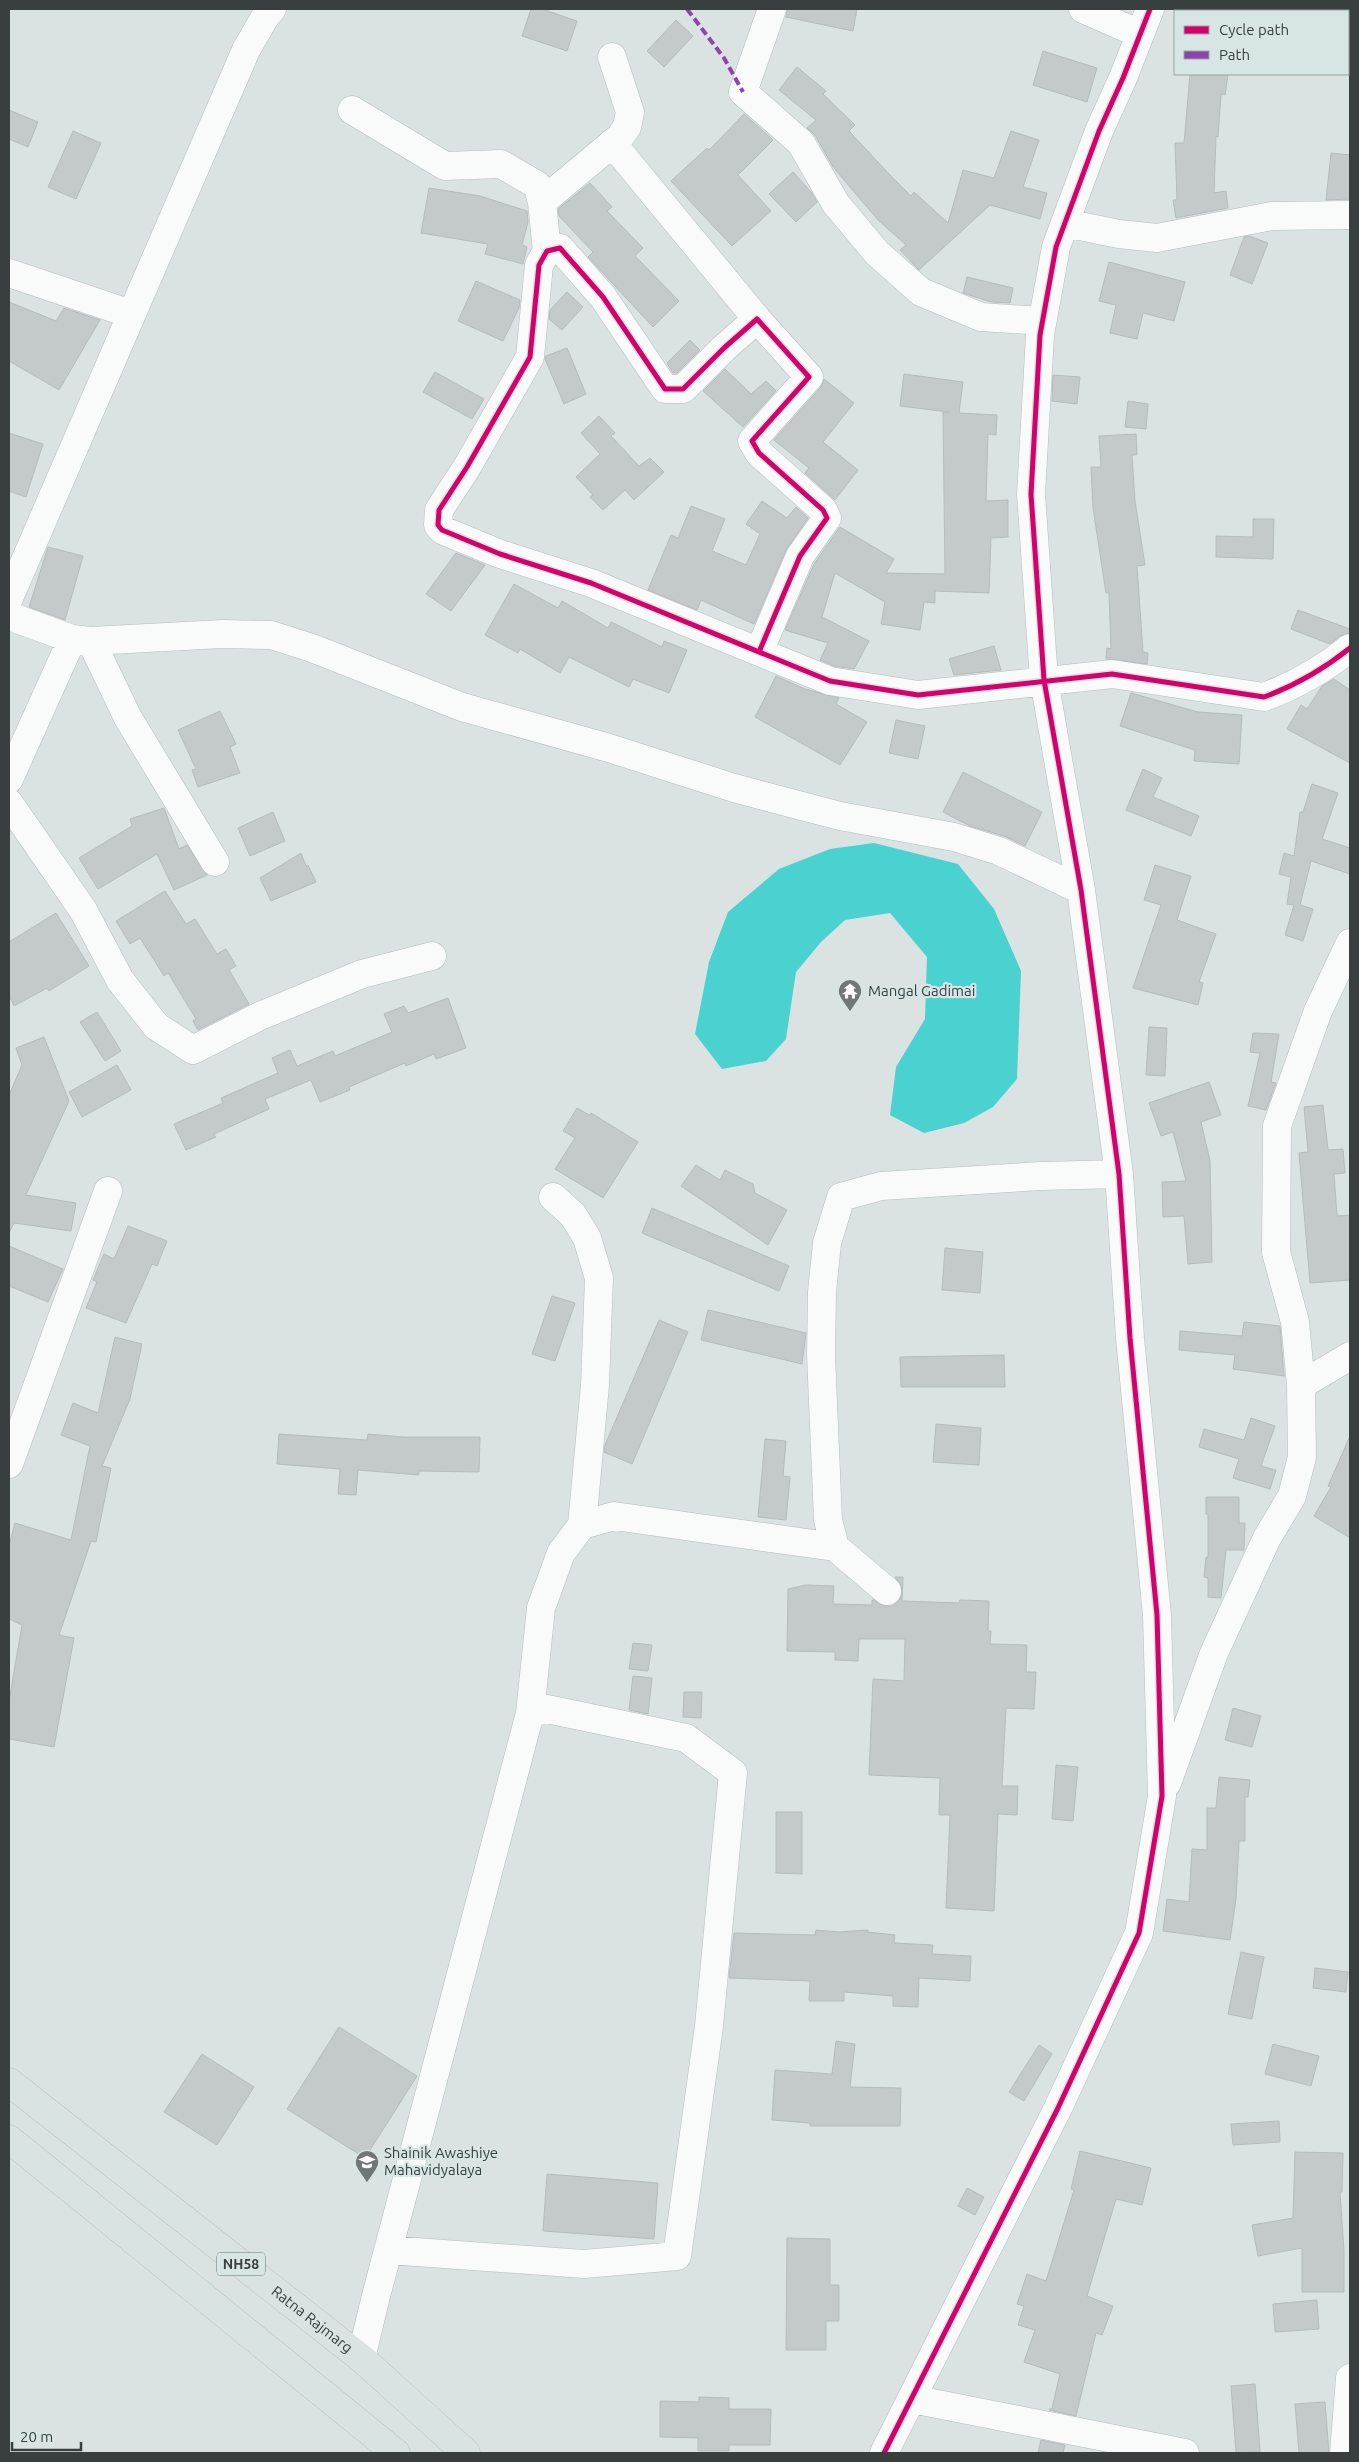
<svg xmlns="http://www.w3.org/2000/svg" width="1359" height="2462" viewBox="0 0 1359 2462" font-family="Ubuntu,sans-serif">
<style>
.water{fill:#49d2cf}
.building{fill:#c4caca;stroke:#b6bcbc}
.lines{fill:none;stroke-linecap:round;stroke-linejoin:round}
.minor-casing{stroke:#b6bcbc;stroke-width:29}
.major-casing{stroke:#bbc0c0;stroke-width:29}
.minor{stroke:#f9fbfb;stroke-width:28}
.major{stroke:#d9e3e2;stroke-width:28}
.quiet{stroke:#8e44ad;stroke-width:4;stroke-dasharray:8 4;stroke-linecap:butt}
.cycleway-casing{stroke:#d7e6e5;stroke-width:8}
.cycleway{stroke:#d6006c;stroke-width:5}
.labels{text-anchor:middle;stroke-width:4.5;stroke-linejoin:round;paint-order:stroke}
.shield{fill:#d7e6e5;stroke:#687070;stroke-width:1}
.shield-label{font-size:14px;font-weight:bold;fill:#393e3e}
.poi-label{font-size:15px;fill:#393e3e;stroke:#d7e6e5;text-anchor:start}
.street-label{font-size:15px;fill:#393e3e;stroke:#d7e6e5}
</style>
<rect width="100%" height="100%" fill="#dae2e2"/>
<path class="water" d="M 874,843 L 958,864 L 994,909 L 1021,971 L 1017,1079 L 993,1107 L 964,1123 L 924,1133 L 890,1115 L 896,1067 L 925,1019 L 927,957 L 890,913 L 845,920 L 821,942 L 796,972 L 786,1039 L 766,1061 L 722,1069 L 695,1034 L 709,962 L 728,912 L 779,869 L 830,849 Z"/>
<path class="building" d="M 531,9 L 542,9 L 577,21 L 567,51 L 522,36 Z
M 787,9 L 857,9 L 853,31 L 786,17 Z
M 676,20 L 693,36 L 664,67 L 647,51 Z
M 1043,51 L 1097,68 L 1087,102 L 1033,85 Z
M 797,67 L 826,91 L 823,94 L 855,125 L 849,131 L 891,176 L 911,196 L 914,192 L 948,223 L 963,170 L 994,178 L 1011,131 L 1039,140 L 1023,187 L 1047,193 L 1040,219 L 990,205 L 919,270 L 900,250 L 906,245 L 878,220 L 833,167 L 815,135 L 807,128 L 816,120 L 779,90 Z
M 1190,74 L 1228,74 L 1225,95 L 1221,94 L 1218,137 L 1216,136 L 1214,193 L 1226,191 L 1228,208 L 1176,218 L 1173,200 L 1177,200 L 1175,143 L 1184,143 Z
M 9,110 L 38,122 L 28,147 L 9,139 Z
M 744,114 L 773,140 L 738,175 L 771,211 L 732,246 L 671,181 L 707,148 L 709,150 Z
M 73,131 L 101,143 L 76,199 L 48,187 Z
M 1331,153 L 1350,155 L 1350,199 L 1326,200 Z
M 793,172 L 811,192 L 817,202 L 796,222 L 769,194 Z
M 590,183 L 612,207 L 607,211 L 643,248 L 635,256 L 679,301 L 653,327 L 588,257 L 593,252 L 559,216 L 558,209 Z
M 429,188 L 480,196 L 527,211 L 528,222 L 522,245 L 527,247 L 523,264 L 485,254 L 488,244 L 421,233 Z
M 1249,236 L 1268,243 L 1252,284 L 1230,275 L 1244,237 Z
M 1109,262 L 1185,282 L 1174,321 L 1143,313 L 1137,339 L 1110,333 L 1116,305 L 1099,301 Z
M 967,277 L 1013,288 L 1010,303 L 991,302 L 963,293 Z
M 476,281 L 520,300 L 519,308 L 503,341 L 458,321 Z
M 567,292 L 583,307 L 562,330 L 549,319 L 550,310 Z
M 9,302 L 56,321 L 64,308 L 100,320 L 59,390 L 9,361 Z
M 690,340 L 700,350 L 677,373 L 673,373 L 667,363 Z
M 567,348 L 586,394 L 564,404 L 545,359 L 546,356 Z
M 725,369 L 751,394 L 766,381 L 776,391 L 743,427 L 703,391 Z
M 435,372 L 484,399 L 472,419 L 423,392 Z
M 904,374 L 963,382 L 959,413 L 997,415 L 996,435 L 988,434 L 986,501 L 1008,500 L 1008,537 L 991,538 L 989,593 L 935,591 L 935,603 L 924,602 L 920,630 L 881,624 L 885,602 L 835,573 L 822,617 L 869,641 L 854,669 L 834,666 L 820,660 L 828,643 L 785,630 L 814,564 L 840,527 L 894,559 L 886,573 L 945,574 L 943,412 L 949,412 L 900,406 Z
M 1053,375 L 1080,377 L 1077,404 L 1052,401 Z
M 824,379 L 854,403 L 823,442 L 858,470 L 835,500 L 805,473 L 809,468 L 774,440 L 821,387 Z
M 1128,401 L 1148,404 L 1146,429 L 1125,427 Z
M 599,416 L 615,433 L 611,436 L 639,466 L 650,458 L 664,472 L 634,500 L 625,490 L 603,510 L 590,497 L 593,495 L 576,477 L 600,454 L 581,433 Z
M 9,433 L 43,444 L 26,497 L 9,491 Z
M 1136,434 L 1137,455 L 1132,455 L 1135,501 L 1145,565 L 1137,566 L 1143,652 L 1148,653 L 1147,664 L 1106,659 L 1107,648 L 1111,649 L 1109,593 L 1106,593 L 1093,508 L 1091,467 L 1101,467 L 1099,436 Z
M 762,501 L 787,518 L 796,507 L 808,518 L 786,550 L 754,624 L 701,600 L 697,610 L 648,590 L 671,535 L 678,538 L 691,506 L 725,519 L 712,551 L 746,565 L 760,534 L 746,524 Z
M 1253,519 L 1274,519 L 1273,559 L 1216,557 L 1216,536 L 1253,537 Z
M 48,547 L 83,556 L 65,620 L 29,607 Z
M 456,553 L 485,565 L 451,611 L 426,594 Z
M 514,584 L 558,608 L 562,601 L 608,628 L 611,622 L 662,647 L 664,641 L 687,650 L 669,693 L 633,679 L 629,687 L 569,657 L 560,673 L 520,649 L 518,653 L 485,635 Z
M 1298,610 L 1350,629 L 1349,633 L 1340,636 L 1330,644 L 1291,629 Z
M 994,646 L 1001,670 L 954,675 L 949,659 Z
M 776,676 L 805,689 L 839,698 L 836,704 L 867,722 L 840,765 L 755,717 Z
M 1334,679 L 1350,690 L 1350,763 L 1287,729 L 1301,705 L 1307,709 L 1322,686 Z
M 1131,693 L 1198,712 L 1242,715 L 1239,764 L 1194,761 L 1195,750 L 1120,726 Z
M 220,711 L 236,744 L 230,747 L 240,773 L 198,787 L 192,770 L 196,769 L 178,730 Z
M 896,720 L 925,726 L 918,759 L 889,753 Z
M 1143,769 L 1162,778 L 1153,797 L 1199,816 L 1191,836 L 1126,810 Z
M 963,772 L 1042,812 L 1025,846 L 1004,836 L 970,826 L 943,812 Z
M 1312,784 L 1338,793 L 1322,839 L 1350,848 L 1350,874 L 1311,861 L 1300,905 L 1313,909 L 1303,941 L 1285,935 L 1294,905 L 1287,904 L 1291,877 L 1279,874 L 1284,853 L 1294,856 L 1300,812 L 1303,812 Z
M 164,808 L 179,849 L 187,845 L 207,875 L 174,890 L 157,854 L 98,889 L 79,858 L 132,826 L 130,819 Z
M 273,812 L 285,841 L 250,856 L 238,828 Z
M 301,853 L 306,866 L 308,865 L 316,882 L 271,901 L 260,878 Z
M 1155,865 L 1191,876 L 1177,920 L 1216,934 L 1199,982 L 1203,983 L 1198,1005 L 1133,988 L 1161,905 L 1144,900 Z
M 165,891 L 186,924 L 195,919 L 217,954 L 226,949 L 236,966 L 229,970 L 249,1004 L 198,1030 L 193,1021 L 196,1019 L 168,973 L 164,976 L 140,938 L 130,944 L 116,921 Z
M 56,913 L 89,966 L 49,991 L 47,988 L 14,1006 L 9,995 L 9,942 Z
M 448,998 L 466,1048 L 436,1059 L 434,1054 L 406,1066 L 405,1063 L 349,1087 L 350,1090 L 320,1102 L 311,1080 L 265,1099 L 269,1109 L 214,1134 L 216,1137 L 186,1150 L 174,1124 L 223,1103 L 221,1098 L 278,1073 L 272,1058 L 290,1050 L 297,1066 L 333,1051 L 335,1056 L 392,1032 L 384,1014 L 404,1006 L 408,1013 Z
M 97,1012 L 121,1051 L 105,1061 L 80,1022 Z
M 1149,1027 L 1167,1028 L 1165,1076 L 1146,1075 Z
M 1253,1033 L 1279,1034 L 1271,1082 L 1276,1083 L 1266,1110 L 1248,1106 L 1260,1053 L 1250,1052 Z
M 44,1037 L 69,1101 L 26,1195 L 76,1203 L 71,1231 L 14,1223 L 9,1233 L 9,1095 L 22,1065 L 16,1048 Z
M 117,1065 L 131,1090 L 82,1117 L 69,1092 Z
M 1209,1082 L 1221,1115 L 1201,1122 L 1210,1161 L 1212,1262 L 1188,1264 L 1184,1216 L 1163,1217 L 1162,1182 L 1186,1181 L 1173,1132 L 1161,1136 L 1149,1103 Z
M 1323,1105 L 1328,1150 L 1343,1149 L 1345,1173 L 1334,1174 L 1337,1216 L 1350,1215 L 1350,1280 L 1310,1283 L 1299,1153 L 1308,1152 L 1304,1107 Z
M 577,1108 L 589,1115 L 591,1113 L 638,1142 L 603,1198 L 555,1169 L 575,1138 L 563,1131 Z
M 696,1165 L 720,1180 L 725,1170 L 753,1184 L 755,1193 L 787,1210 L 768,1245 L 681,1186 Z
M 652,1208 L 789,1266 L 779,1291 L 642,1233 Z
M 128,1226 L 167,1241 L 157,1266 L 152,1264 L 126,1323 L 86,1308 L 97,1282 L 93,1280 L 104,1254 L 114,1259 Z
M 9,1246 L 63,1269 L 48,1302 L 9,1286 Z
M 945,1248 L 983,1252 L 980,1293 L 942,1290 Z
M 552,1296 L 575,1303 L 555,1361 L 532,1354 Z
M 708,1310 L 806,1333 L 802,1364 L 701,1340 Z
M 659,1320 L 688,1332 L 632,1464 L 604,1452 L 605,1445 Z
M 1244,1322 L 1280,1326 L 1284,1376 L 1233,1369 L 1235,1355 L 1179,1350 L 1180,1331 L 1242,1336 Z
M 115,1337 L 142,1344 L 130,1399 L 102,1466 L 111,1468 L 96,1542 L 91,1541 L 59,1635 L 74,1638 L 54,1747 L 9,1739 L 9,1701 L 22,1625 L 9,1619 L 9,1545 L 15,1523 L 71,1540 L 90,1446 L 61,1435 L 73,1403 L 98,1413 Z
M 1004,1355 L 1005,1387 L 901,1387 L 900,1357 Z
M 1251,1418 L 1275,1426 L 1261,1466 L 1276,1470 L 1270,1489 L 1233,1478 L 1239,1459 L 1199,1447 L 1204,1429 L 1244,1440 Z
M 936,1424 L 981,1428 L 979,1465 L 933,1462 Z
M 279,1434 L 367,1440 L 368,1434 L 403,1437 L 480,1437 L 479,1472 L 419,1471 L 419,1475 L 358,1470 L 356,1495 L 338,1494 L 340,1469 L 277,1464 Z
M 1350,1436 L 1350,1538 L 1314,1516 L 1331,1487 L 1328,1486 Z
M 765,1439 L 786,1441 L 783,1476 L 790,1477 L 786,1520 L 758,1517 Z
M 1206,1497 L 1239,1497 L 1239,1523 L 1245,1523 L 1244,1550 L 1226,1550 L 1221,1598 L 1208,1597 L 1208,1578 L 1204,1577 L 1206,1557 L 1208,1557 L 1208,1514 L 1206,1514 Z
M 895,1577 L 903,1577 L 902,1601 L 959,1603 L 960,1600 L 989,1601 L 988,1631 L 991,1631 L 990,1644 L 1027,1645 L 1026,1672 L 1036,1672 L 1034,1709 L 1006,1708 L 1002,1786 L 1018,1786 L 1017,1815 L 998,1814 L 994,1911 L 946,1908 L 950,1815 L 939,1815 L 940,1778 L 869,1775 L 873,1679 L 904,1681 L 905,1639 L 859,1639 L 858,1661 L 835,1660 L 835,1652 L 787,1651 L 788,1589 L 806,1585 L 834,1586 L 833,1604 L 872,1605 L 872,1600 L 874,1600 L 884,1606 L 892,1606 L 899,1601 L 902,1593 L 901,1585 Z
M 633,1643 L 652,1645 L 648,1671 L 629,1669 Z
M 633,1676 L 652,1678 L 648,1714 L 629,1710 Z
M 684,1692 L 702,1692 L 701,1718 L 683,1717 Z
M 1233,1708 L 1261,1716 L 1252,1747 L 1225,1740 Z
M 1056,1765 L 1078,1767 L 1073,1821 L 1052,1819 Z
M 1219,1777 L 1250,1780 L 1248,1797 L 1245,1797 L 1245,1841 L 1239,1841 L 1236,1899 L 1230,1940 L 1163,1931 L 1167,1899 L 1189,1902 L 1192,1849 L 1207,1850 L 1207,1808 L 1216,1808 Z
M 776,1812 L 802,1812 L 802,1874 L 776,1873 Z
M 816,1930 L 838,1932 L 868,1930 L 868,1932 L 895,1935 L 894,1943 L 933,1945 L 932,1954 L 971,1956 L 970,1981 L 919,1978 L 918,2007 L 893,2006 L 893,1996 L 844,1992 L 844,2001 L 809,2001 L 810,1981 L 729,1978 L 734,1933 L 815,1935 Z
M 1241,1952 L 1264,1957 L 1252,2019 L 1228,2014 Z
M 1315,1968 L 1348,1972 L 1346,1992 L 1313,1988 Z
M 339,2027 L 417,2076 L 365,2158 L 287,2109 Z
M 836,2041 L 855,2044 L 850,2087 L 901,2088 L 900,2126 L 810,2126 L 810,2123 L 772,2120 L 775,2070 L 832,2074 Z
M 1273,2044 L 1319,2056 L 1311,2086 L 1265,2074 Z
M 1039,2045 L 1052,2054 L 1024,2101 L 1009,2092 Z
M 202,2054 L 254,2087 L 217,2145 L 164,2112 Z
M 1279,2121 L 1280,2142 L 1233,2145 L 1231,2124 Z
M 1080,2151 L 1151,2168 L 1142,2205 L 1116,2199 L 1087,2296 L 1113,2306 L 1102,2335 L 1096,2333 L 1076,2416 L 1049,2410 L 1052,2408 L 1060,2374 L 1024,2362 L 1035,2330 L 1018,2325 L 1024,2306 L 1017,2304 L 1027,2274 L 1046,2281 L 1074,2190 L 1071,2189 Z
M 1295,2152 L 1343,2153 L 1342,2192 L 1340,2192 L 1344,2251 L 1344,2292 L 1302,2292 L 1302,2248 L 1258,2256 L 1252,2225 L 1293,2218 Z
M 547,2174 L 658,2183 L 654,2239 L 543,2231 Z
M 967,2188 L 984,2197 L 975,2215 L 958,2206 Z
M 787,2238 L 830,2239 L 830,2285 L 839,2285 L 839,2321 L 826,2321 L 826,2350 L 786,2350 Z
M 1317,2300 L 1319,2329 L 1275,2332 L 1273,2304 Z
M 1255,2384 L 1260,2452 L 1236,2453 L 1231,2386 Z
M 699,2397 L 729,2398 L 729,2409 L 771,2409 L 770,2445 L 729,2445 L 729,2451 L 698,2451 L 698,2438 L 660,2437 L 660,2401 L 699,2402 Z
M 1325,2402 L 1329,2453 L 1299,2453 L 1295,2404 Z
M 1041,2440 L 1065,2445 L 1063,2453 L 1038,2453 Z"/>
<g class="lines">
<g class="minor-casing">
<path id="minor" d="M 772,9 L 743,92 L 801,143 L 836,204 L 877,253 L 921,292 L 981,317 L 1042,321
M 1083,9 L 1140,34
M 352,110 L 445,166 L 501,164 L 537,185 L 542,202 L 547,251
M 612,143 L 757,319
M 542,202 L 620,137 L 627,127 L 630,112 L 612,57
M 1065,223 L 1119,234 L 1157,238 L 1272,216 L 1350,215
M 9,273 L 131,314
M 9,598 L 246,50 L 265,17 L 272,9
M 9,616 L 72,639 L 91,641 L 222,634 L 271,635 L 312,648 L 462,707 L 609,748 L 734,788 L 840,816 L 954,837 L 999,851 L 1081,890
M 91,641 L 128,718 L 215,862
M 759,652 L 800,556 L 827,518 L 823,510 L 759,453 L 752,441 L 809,377 L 757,319 L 724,348 L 683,389 L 665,389 L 603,297 L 560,248 L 547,251 L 539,265 L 530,357 L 467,467 L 439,510 L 438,525 L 442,530 L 500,554 L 591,583 L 830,681 L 918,695 L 1112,674 L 1264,697 C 1294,686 1325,668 1350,648
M 9,779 L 72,639
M 9,803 L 83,910 L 120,980 L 156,1026 L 193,1050 L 260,1016 L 362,974 L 432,956
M 1301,1385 L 1350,1356
M 9,1464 L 108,1191
M 582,1525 L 614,1516 L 835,1547 L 887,1591
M 835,1547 L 828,1520 L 821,1355 L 822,1292 L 827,1243 L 841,1197 L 881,1186 L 1041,1176 L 1119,1174
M 1167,1783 L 1214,1653 L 1267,1538 L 1292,1496 L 1302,1457 L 1301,1385 L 1295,1322 L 1276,1252 L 1277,1126 L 1318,1011 L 1350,943
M 388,2250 L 584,2264 L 677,2256 L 709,2026 L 733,1773 L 686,1738 L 547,1709 L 530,1713
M 361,2358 L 376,2296 L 530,1713 L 541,1608 L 561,1553 L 582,1525 L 595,1385 L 599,1278 L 587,1238 L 573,1215 L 553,1197
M 912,2399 L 1185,2453
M 884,2453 L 1058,2108 L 1139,1933 L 1162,1796 L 1157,1615 L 1130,1338 L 1119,1174 L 1081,890 L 1044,680 L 1031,494 L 1040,335 L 1056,247 L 1099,131 L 1123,78 L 1150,9
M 1344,2453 L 1350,2378"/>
</g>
<g class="major-casing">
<g id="major">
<path id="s1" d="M 9,2082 L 361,2358 L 466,2453"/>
<path d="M 9,2139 L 396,2453"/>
</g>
</g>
<use href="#minor" class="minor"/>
<use href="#major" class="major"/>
<path class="quiet" d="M 687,9 L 724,58 L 743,92"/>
<g class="cycleway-casing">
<path id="cycleway" d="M 759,652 L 800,556 L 827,518 L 823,510 L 759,453 L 752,441 L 809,377 L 757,319 L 724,348 L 683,389 L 665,389 L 603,297 L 560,248 L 547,251 L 539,265 L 530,357 L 467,467 L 439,510 L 438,525 L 442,530 L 500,554 L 591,583 L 830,681 L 918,695 L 1112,674 L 1264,697 C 1294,686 1325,668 1350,648
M 884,2453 L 1058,2108 L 1139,1933 L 1162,1796 L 1157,1615 L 1130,1338 L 1119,1174 L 1081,890 L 1044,680 L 1031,494 L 1040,335 L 1056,247 L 1099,131 L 1123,78 L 1150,9"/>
</g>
<use href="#cycleway" class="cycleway"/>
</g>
<defs>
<g id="temple-pin" transform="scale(1.25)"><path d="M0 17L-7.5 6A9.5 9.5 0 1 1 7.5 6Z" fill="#717777" stroke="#d7e6e5"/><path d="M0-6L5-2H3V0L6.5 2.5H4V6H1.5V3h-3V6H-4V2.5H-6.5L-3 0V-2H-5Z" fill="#fff"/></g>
<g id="school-pin" transform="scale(1.25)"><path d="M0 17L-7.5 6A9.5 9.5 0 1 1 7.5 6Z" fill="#717777" stroke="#d7e6e5"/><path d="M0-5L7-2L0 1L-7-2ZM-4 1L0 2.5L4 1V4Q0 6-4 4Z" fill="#fff"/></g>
</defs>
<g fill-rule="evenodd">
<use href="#temple-pin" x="850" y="991"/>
<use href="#school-pin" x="367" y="2162"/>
</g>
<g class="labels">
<rect class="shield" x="217" y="2252.5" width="48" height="23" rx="4"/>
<g class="shield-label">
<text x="241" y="2269">NH58</text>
</g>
<g class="poi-label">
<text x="868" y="996">Mangal Gadimai</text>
<text x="384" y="2158">Shainik Awashiye<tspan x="384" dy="17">Mahavidyalaya</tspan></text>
</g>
<g class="street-label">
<text dy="5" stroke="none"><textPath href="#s1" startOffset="385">Ratna Rajmarg</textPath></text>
</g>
</g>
<rect width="1359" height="2462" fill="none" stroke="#393e3e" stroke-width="20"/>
<rect x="1174" y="10" width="175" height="65" fill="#d7e6e5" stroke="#98a3a2"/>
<rect x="1184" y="26" width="25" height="8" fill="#d6006c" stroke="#98a3a2"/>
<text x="1219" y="35" font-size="15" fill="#393e3e">Cycle path</text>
<rect x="1184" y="51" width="25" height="8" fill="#8e44ad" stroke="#98a3a2"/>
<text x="1219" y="60" font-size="15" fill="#393e3e">Path</text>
<path d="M12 2442v8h69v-8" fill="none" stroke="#393e3e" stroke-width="2.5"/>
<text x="20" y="2442" font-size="15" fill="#393e3e" stroke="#d7e6e5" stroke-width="4" paint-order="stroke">20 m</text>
</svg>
